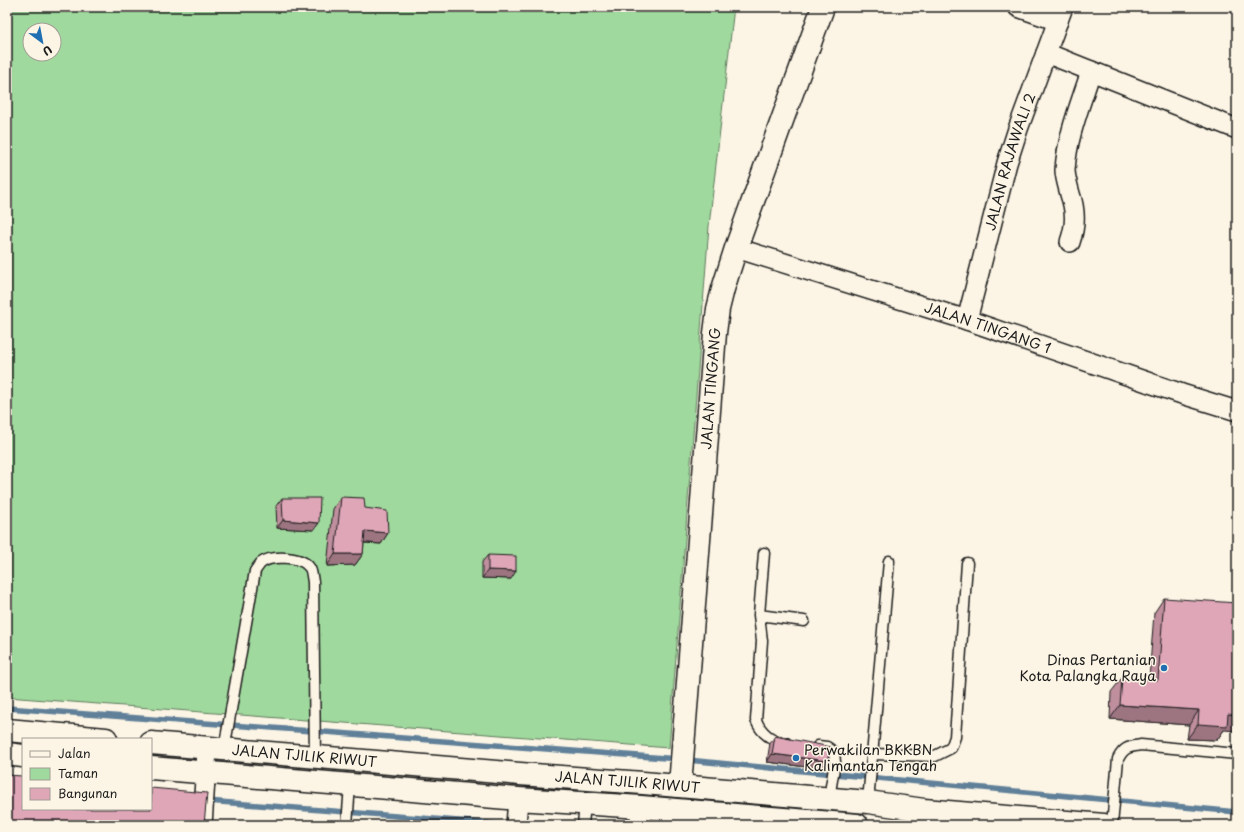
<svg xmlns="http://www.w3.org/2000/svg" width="1244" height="832" viewBox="0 0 1244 832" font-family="'Playpen Sans',sans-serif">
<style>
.green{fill:#a0d99e;stroke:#5e7a5d;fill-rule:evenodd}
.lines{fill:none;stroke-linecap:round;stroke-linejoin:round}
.stream{stroke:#607f98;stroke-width:5.5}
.lane-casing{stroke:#1c1c1c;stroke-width:13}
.street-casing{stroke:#1c1c1c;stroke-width:22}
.secondary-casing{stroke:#1c1c1c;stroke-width:25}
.highway-casing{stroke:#1c1c1c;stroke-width:25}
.lane{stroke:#fcf5e5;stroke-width:10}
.street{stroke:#fcf5e5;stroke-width:19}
.secondary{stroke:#fcf5e5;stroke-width:22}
.highway{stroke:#fcf5e5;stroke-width:22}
.wall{fill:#c08f9e;stroke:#1c1c1c}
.shaded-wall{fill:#9c7481;stroke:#1c1c1c}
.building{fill:#dfa6b8;stroke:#1c1c1c}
.poi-dot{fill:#1f6fb2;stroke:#fcf5e5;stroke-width:1.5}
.labels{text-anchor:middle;stroke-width:3;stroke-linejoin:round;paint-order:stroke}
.street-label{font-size:14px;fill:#1c1c1c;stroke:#fcf5e5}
.poi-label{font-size:14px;fill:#1c1c1c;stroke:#fcf5e5;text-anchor:end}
</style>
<rect width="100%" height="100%" fill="#fcf5e5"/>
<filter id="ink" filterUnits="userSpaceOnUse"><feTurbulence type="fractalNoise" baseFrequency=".025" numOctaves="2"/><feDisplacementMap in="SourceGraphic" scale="8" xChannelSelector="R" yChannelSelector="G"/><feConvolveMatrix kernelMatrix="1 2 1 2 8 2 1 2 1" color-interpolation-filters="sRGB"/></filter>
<g filter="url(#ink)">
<path class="green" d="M 7,7 L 734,7 L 709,226 L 669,748 L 7,697 ZM 30,30 L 54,30 L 54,54 L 30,54 Z"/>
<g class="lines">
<path class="stream" d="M 7,708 L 679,759
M 687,760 L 1237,812
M 207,801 L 509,825"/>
<g class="lane-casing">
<path id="lane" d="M 764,553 L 759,615 L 762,641 L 756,720 C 761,733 772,741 786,743
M 759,615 L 804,621
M 818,746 L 827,747 L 834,752 L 835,762 L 829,798
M 224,750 L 255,571 C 257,568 259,565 261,563 C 271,555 301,556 309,567 C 312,570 312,578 313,582 L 315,758
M 872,754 L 935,756 L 951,748 L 955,737 L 967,563
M 868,802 L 889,561
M 347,825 L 350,785
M 583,825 L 585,803
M 1112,825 L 1118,759 C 1124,747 1129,747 1141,745 L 1237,754"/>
</g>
<g class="street-casing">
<g id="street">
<path d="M 1018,7 L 1058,21"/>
<path d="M 1046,53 L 1237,129"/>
<path d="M 1070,242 C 1076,225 1076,211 1070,194 C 1068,186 1065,177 1065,170 C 1067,136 1081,103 1091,71"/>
<path id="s1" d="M 736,248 L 967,320 L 1182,394 L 1237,411"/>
<path id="s2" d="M 967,320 L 1007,163 L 1018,129 L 1063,7"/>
<path d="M 202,825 L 207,749"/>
<path d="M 516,825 L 518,799"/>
<path d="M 640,825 L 641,807"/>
</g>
</g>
<g class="secondary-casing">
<g id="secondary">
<path id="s3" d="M 680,786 L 715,333 L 718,309 L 723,289 L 736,248 L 823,7"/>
</g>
</g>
<g class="highway-casing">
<g id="highway">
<path d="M 7,730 L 106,739"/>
<path id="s4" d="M 151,743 L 520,774 L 643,783 L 868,802 L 924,810 L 1104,825"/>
<path d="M 7,754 L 23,756"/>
<path d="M 151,768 L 518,799 L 641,807 L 857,825"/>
</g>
</g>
<use href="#lane" class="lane"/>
<use href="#street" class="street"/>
<use href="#secondary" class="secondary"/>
<use href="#highway" class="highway"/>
</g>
<path class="wall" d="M 341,497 L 365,508 L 388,533 L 381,544 L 364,543 L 363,554 L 355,565 L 327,566 L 333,509 Z
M 282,498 L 314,530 L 277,528 L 276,506 Z
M 488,555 L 511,579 L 482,578 L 482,562 Z
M 1164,598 L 1224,730 L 1217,740 L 1187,739 L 1189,725 L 1110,719 L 1111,692 L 1122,678 L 1149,679 L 1154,613 Z
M 775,736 L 827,761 L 822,769 L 767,762 L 770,743 Z"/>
<path class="shaded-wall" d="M 283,520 L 319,523 L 314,530 L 277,528 Z
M 365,531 L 388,533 L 381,544 L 357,542 Z
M 335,554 L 363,554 L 355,565 L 327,566 Z
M 488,570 L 516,571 L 511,579 L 482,578 Z
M 1120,705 L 1199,710 L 1189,725 L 1110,719 Z
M 1228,714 L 1237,715 L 1237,731 L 1224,730 L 1217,740 L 1187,739 L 1198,724 Z
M 772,754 L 827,761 L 822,769 L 767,762 Z"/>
<path class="building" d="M 341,497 L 364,498 L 365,508 L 387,511 L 388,533 L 365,531 L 363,554 L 335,554 Z
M 282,498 L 320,498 L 319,523 L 283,520 Z
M 488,555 L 516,556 L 516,571 L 488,570 Z
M 1164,598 L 1237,603 L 1237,715 L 1228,714 L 1227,726 L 1198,724 L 1199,710 L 1120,705 L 1122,678 L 1158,680 Z
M 775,736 L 831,747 L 827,761 L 772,754 Z
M 7,775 L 23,776 L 23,809 L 151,809 L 151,788 L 207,793 L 204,825 L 7,825 Z"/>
</g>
<g class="poi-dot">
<circle cx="1164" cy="668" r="4"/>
<circle cx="796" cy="758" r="4"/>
</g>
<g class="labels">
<g class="street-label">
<text dy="5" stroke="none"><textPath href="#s2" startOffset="164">JALAN RAJAWALI 2</textPath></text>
<text dy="5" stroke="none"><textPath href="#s1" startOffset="264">JALAN TINGANG 1</textPath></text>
<text dy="5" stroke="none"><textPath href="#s3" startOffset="399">JALAN TINGANG</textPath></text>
<text dy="5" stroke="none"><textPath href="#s4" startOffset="154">JALAN TJILIK RIWUT</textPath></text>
<text dy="5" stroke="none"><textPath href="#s4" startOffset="478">JALAN TJILIK RIWUT</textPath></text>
</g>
<g class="poi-label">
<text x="1156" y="665">Dinas Pertanian<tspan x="1156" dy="16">Kota Palangka Raya</tspan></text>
<text x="804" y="755" text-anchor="start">Perwakilan BKKBN<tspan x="804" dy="16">Kalimantan Tengah</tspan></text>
</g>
</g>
<rect width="1244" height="832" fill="none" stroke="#fcf5e5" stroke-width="24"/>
<rect x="12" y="12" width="1220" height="808" fill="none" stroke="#1c1c1c" stroke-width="1.5" filter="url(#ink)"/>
<rect x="22" y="738" width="130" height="72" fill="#fcf5e5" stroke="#a29e95"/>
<rect x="30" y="751" width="20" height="6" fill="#fcf5e5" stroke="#a29e95"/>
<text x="58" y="758" font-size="12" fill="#1c1c1c">Jalan</text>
<rect x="30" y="768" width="20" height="12" fill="#a0d99e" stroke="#a29e95"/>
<text x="58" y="778" font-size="12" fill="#1c1c1c">Taman</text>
<rect x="30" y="788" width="20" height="12" fill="#dfa6b8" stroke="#a29e95"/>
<text x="58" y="798" font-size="12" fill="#1c1c1c">Bangunan</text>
<g transform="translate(42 42) rotate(148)"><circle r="19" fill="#fcf5e5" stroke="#a29e95"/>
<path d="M0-3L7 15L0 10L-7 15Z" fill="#1f6fb2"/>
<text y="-6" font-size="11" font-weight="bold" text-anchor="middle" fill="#1c1c1c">U</text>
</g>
</svg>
